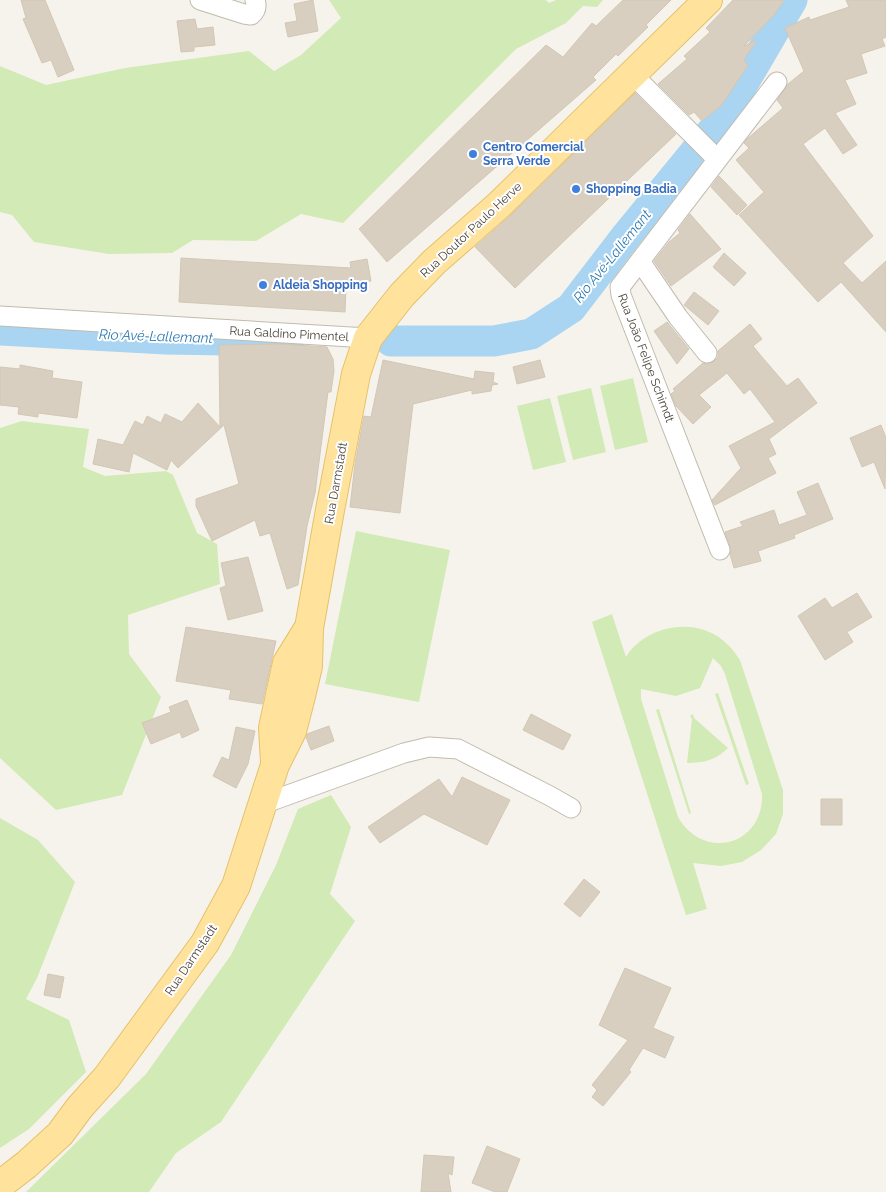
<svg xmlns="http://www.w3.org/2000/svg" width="886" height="1192" viewBox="0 0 886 1192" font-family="Raleway,sans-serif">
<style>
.green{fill:#d2eab5;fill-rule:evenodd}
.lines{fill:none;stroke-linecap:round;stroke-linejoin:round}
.river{stroke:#a9d4f2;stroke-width:31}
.building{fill:#d8cfc1;stroke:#d3c7b4}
.street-casing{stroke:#c2bbae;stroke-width:21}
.primary-casing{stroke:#e6c16a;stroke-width:30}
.street{stroke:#fff;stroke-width:19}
.primary{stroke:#ffe39c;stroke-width:28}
.shop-dot{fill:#3f7fe0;stroke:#fff;stroke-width:2}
.labels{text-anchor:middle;stroke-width:4;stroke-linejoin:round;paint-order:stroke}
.shop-label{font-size:12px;font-weight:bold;fill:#366cbe;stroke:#fff;text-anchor:start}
.street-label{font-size:12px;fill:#4b4439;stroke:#fff}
.water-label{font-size:14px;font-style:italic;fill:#2e7ab2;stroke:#fff}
</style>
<rect width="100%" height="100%" fill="#f6f3ec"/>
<path class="green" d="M 329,0 L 546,0 L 549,3 L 556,0 L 603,0 L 597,7 L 583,6 L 566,23 L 516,49 L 343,223 L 301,214 L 256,241 L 193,240 L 172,253 L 109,254 L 34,242 L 12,215 L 0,212 L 0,66 L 46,85 L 125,68 L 249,51 L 274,71 L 301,55 L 341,18 Z
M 633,378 L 648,442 L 615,450 L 600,386 Z
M 591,388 L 606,452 L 573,460 L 557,396 Z
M 550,398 L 566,462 L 533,470 L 517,406 Z
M 22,421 L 89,429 L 83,467 L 105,476 L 166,471 L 173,475 L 197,533 L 217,544 L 220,584 L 128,615 L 129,654 L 161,697 L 122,795 L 56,810 L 0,758 L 0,428 Z
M 356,531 L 450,550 L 419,702 L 325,684 Z
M 612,614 L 626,657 C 646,624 700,615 728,645 C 733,649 736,655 740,660 L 783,790 L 783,814 L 776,834 L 761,850 L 742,862 L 721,866 L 693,863 L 707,909 L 686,915 L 592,622 ZM 713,658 L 721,666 L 725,674 L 762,794 C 764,845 704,862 678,817 L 641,699 L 641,689 L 676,696 L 700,688 Z
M 718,693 L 749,784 L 746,785 L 715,694 Z
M 659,709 L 691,813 L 689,814 L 656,710 Z
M 693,714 L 694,718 L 728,748 C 716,760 704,763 687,763 L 692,719 L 690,716 Z
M 331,795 L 351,827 L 330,894 L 355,921 L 221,1122 L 176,1153 L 149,1192 L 26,1192 L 146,1074 L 231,955 L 276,865 L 298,809 Z
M 0,818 L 38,840 L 75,882 L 37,978 L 26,999 L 69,1020 L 86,1072 L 29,1129 L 0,1148 Z"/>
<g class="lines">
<path class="river" d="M 0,330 L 166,339 L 289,341
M 391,341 L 494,341 L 531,334 L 571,308 L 627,235 L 723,118 L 792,0"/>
</g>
<path class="building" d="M 21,0 L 45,0 L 74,70 L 58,77 L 51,60 L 42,63 L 23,19 L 26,18 Z
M 313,0 L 318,31 L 288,37 L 285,23 L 297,21 L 294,4 Z
M 623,0 L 671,0 L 646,25 L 648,27 L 618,56 L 616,54 L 593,77 L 596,80 L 387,262 L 359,229 L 546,45 L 563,57 L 592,23 L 596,26 Z
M 733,0 L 784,0 L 774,15 L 744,46 L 757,40 L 744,60 L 748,65 L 722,105 L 702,121 L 694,112 L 689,115 L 658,84 L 687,59 L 684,56 L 710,32 L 706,28 Z
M 846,0 L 886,0 L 886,37 L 882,39 L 885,46 L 861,54 L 867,73 L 845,80 L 856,104 L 835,113 L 857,145 L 843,154 L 825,128 L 803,144 L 873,236 L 843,263 L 862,283 L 886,261 L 886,332 L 841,282 L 818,302 L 739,215 L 764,192 L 736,160 L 749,148 L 744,143 L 747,139 L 783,108 L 777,100 L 788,84 L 804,71 L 785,28 L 809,17 L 810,20 L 849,7 Z
M 195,19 L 197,29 L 213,27 L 215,45 L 194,47 L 194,51 L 181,52 L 177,21 Z
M 635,93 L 676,134 L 515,288 L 475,247 L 510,216 Z
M 719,176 L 747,205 L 737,215 L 711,187 Z
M 690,214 L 721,249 L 671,286 L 654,261 L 669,242 L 680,233 L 678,230 Z
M 724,253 L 746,273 L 734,286 L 713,267 Z
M 181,258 L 351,268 L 350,262 L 367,259 L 371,281 L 346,286 L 345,312 L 179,302 Z
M 694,292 L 719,311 L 708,325 L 684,305 Z
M 667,322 L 689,349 L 677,364 L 654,331 Z
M 750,324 L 762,339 L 753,346 L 762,357 L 787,386 L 798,378 L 817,403 L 769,439 L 776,454 L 768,458 L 776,473 L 715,505 L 712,500 L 741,468 L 729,446 L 775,422 L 750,389 L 744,394 L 727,373 L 699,395 L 711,407 L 693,424 L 676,406 L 671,394 L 675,391 L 673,389 L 703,363 L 709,364 L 714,361 L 718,357 L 718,351 Z
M 281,344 L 327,347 L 333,359 L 334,371 L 331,392 L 328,392 L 315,493 L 307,526 L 298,585 L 287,589 L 270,533 L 260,536 L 255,520 L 212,541 L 196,506 L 196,499 L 239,484 L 224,425 L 178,468 L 171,460 L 167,470 L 133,453 L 129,472 L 93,464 L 98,439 L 123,445 L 135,421 L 143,425 L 147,416 L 161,423 L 165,414 L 182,422 L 198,403 L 220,427 L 219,345 Z
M 383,360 L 474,379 L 475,371 L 494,373 L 493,382 L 498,384 L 492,385 L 491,391 L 472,394 L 472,390 L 413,404 L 400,513 L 350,507 L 355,464 L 364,416 L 371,417 Z
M 540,360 L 545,377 L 517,384 L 513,367 Z
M 20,365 L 53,371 L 52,378 L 82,382 L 77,418 L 38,413 L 38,417 L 18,414 L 19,407 L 0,405 L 0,367 L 20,369 Z
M 881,425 L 886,438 L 885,489 L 874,462 L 862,467 L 850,438 Z
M 818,483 L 833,519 L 794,535 L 795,538 L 758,551 L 761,561 L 734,568 L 730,554 L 730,546 L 725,532 L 743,526 L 740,522 L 774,510 L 779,525 L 807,515 L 797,492 Z
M 248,557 L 263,611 L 228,620 L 220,588 L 226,586 L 221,563 Z
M 857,593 L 872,617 L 847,632 L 853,642 L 825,660 L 798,616 L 825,598 L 832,608 Z
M 186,627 L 276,641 L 262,704 L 229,699 L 231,690 L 176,681 Z
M 187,700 L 199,730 L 182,738 L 180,732 L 151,744 L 142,723 L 171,712 L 169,707 Z
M 531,714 L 571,735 L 563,750 L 523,730 Z
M 329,726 L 334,741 L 311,750 L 306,737 L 307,734 Z
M 236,727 L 255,731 L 248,764 L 236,788 L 213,776 L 222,757 L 229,760 Z
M 462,777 L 510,800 L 487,845 L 424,814 L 380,843 L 368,827 L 439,779 L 452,797 Z
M 821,799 L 842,799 L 842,825 L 821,825 Z
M 584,879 L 600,892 L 580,917 L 564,904 Z
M 625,968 L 671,988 L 653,1028 L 674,1037 L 665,1058 L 643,1048 L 629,1070 L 631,1072 L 603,1106 L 592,1097 L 597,1090 L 592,1085 L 628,1040 L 599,1025 Z
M 48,974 L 64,977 L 60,998 L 44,995 Z
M 487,1146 L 520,1159 L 507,1192 L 495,1192 L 472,1183 Z
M 424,1155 L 454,1157 L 452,1175 L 448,1173 L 451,1192 L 421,1192 Z"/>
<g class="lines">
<g class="street-casing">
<path id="street" d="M 200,0 L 244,14 L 251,15 C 256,11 257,6 255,0
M 632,74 L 717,159
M 640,261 L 678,317 L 707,353
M 0,316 L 368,338
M 720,550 L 621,295 L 620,287 L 777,82
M 263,804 L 404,753 L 429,747 L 458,749 L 550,796 L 571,808"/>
</g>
<g class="primary-casing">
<path id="primary" d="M 275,762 L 273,728 L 287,663 L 308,629
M 0,1185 L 26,1165 L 60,1134 L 80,1107 L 107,1077 L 205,943 L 236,886 L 275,765 L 292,731 L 301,696 L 308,666 L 309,628 L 330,510 L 356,374 L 368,338 L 402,295 L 434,262 L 499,205 L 708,0"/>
</g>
<use href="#street" class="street"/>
<use href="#primary" class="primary"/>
</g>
<g class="shop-dot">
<circle cx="473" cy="154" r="5"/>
<circle cx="576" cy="189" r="5"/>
<circle cx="263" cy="285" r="5"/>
</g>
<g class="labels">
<g class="shop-label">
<text x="483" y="151">Centro Comercial<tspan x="483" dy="14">Serra Verde</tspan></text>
<text x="586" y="193">Shopping Badia</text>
<text x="273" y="289">Aldeia Shopping</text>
</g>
<g class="street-label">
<text transform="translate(471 230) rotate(-43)" y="4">Rua Doutor Paulo Herve</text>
<text transform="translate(289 334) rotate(3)" y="4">Rua Galdino Pimentel</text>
<text transform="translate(646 358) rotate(69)" y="4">Rua João Felipe Schimdt</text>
<text transform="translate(336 483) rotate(-80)" y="4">Rua Darmstadt</text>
<text transform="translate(191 960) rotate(-56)" y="4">Rua Darmstadt</text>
</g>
<g class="water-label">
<text transform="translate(612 256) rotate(-51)" y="5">Rio Avé‐Lallemant</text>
<text transform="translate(156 336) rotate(2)" y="5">Rio Avé‐Lallemant</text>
</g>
</g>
</svg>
